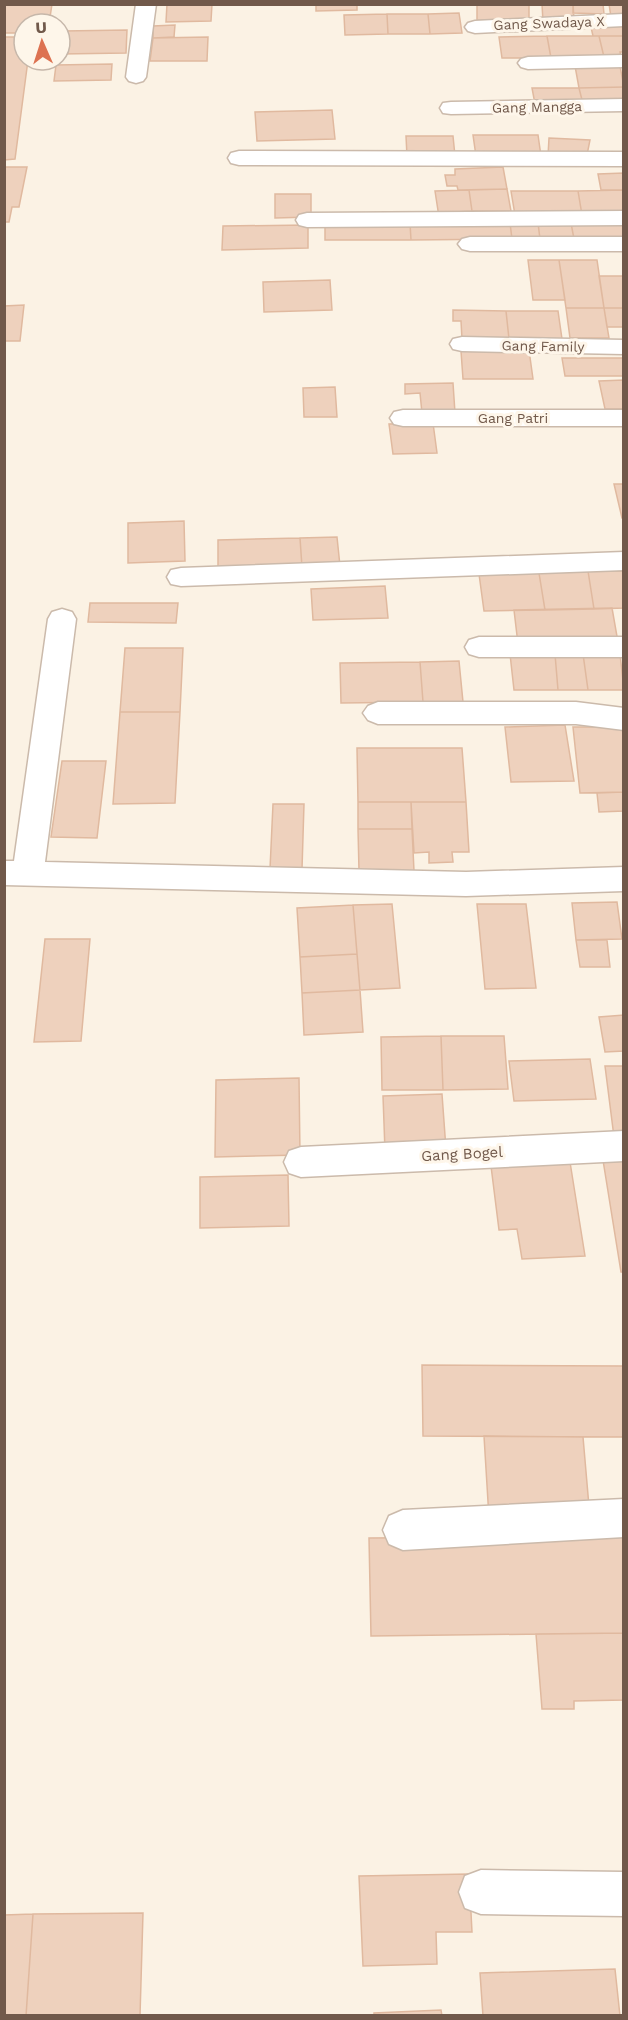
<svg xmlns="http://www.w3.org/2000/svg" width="628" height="2020" viewBox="0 0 628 2020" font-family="'Work Sans',sans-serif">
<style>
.building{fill:#eed1bd;stroke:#e0b99f;stroke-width:1.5}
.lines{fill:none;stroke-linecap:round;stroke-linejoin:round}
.minor-casing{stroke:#cbbaab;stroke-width:3}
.minor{fill:#fff;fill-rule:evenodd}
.labels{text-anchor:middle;stroke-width:6;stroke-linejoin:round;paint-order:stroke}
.far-street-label{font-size:14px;fill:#71594b;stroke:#fef6ea}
.street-label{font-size:15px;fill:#71594b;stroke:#fef6ea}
</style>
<rect width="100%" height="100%" fill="#fbf2e4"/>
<path class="building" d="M 4,4 L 52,4 L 49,24 L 24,24 L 24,33 L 4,33 Z
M 167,4 L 212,4 L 211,21 L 166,22 Z
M 316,4 L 357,4 L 357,10 L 316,11 Z
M 477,4 L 529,4 L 529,21 L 477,20 Z
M 542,4 L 573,4 L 574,19 L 543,22 Z
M 573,4 L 603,4 L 604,14 L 573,13 Z
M 609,4 L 624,4 L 624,17 L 611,17 Z
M 459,13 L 462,33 L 430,34 L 428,14 Z
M 387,14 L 428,14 L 430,34 L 388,34 Z
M 387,14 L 388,34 L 345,35 L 344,15 Z
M 590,23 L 624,23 L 624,36 L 593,36 Z
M 175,25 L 174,37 L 153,38 L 153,26 Z
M 127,30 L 126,53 L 61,54 L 63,31 Z
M 547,36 L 599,36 L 604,57 L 551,58 Z
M 547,36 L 551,58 L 502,58 L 499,37 Z
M 599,36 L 624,36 L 624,52 L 620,52 L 621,57 L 604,57 Z
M 4,37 L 24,37 L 24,60 L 28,60 L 15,159 L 4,160 Z
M 208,37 L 207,61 L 150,61 L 153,38 Z
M 112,64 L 111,80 L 54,81 L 56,65 Z
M 575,66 L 620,66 L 624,87 L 579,88 Z
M 624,87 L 624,103 L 583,104 L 579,88 Z
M 532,88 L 579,88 L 583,104 L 535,104 Z
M 332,110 L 335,139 L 257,141 L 255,112 Z
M 473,135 L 538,135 L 541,156 L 476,156 Z
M 406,136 L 453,136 L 455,156 L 407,156 Z
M 549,138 L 590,140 L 587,155 L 548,156 Z
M 4,167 L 27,167 L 19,207 L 12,207 L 9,222 L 4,222 Z
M 503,167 L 507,189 L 458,190 L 457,186 L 447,186 L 445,175 L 455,175 L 455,169 Z
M 624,173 L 624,190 L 601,190 L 598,174 Z
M 507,189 L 511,211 L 472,211 L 469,190 Z
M 469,190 L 472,211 L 456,212 L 457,216 L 439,217 L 435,191 Z
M 624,190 L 624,214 L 582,215 L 578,191 Z
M 511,191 L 578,191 L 582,215 L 515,215 Z
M 275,194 L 311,194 L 311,217 L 275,218 Z
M 624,222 L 624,239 L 574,239 L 571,223 Z
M 325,223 L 410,223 L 411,240 L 325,240 Z
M 410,223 L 510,223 L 512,239 L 411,240 Z
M 510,223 L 538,223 L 540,239 L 512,239 Z
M 538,223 L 571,223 L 574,239 L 540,239 Z
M 308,225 L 308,248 L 222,250 L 223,226 Z
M 528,260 L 559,260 L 565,300 L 533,300 Z
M 559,260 L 597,260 L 604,308 L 566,308 Z
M 599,276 L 624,276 L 624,308 L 604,308 Z
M 330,280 L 332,310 L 264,312 L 263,282 Z
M 24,305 L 20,341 L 4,341 L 4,306 Z
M 566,308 L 604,308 L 609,338 L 570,338 Z
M 604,308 L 624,308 L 624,327 L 607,327 Z
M 453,310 L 506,311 L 509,339 L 462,339 L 461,321 L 453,321 Z
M 506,311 L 558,311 L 562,339 L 509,339 Z
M 529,350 L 533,379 L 463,379 L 461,351 Z
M 562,358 L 624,358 L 624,376 L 565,376 Z
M 624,380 L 624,409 L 605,409 L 599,381 Z
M 453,383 L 455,413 L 422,413 L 420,393 L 405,394 L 405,384 Z
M 335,387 L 337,417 L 304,417 L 303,388 Z
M 433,423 L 437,453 L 393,454 L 389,424 Z
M 614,484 L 624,484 L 624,518 L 622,518 Z
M 184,521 L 185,561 L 128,563 L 128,523 Z
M 337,537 L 340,566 L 302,567 L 300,538 Z
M 300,538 L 302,567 L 218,570 L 218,540 Z
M 588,571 L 624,571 L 624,608 L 594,609 Z
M 588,571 L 594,609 L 545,610 L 539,573 Z
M 539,573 L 545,610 L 484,611 L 479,574 Z
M 385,586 L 388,618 L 313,620 L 311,589 Z
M 90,603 L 178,603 L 176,623 L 88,622 Z
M 612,608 L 618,642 L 518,644 L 514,610 Z
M 125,648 L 183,648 L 180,712 L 120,712 Z
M 510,654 L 555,654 L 558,690 L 514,690 Z
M 555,654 L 583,654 L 588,690 L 558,690 Z
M 583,654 L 620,654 L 624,690 L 588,690 Z
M 459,661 L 463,702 L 423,702 L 420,662 Z
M 420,662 L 423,702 L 341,703 L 340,663 Z
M 120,712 L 180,712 L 175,803 L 113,804 Z
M 565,725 L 574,781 L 511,782 L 505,727 Z
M 573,727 L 624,727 L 624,792 L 580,793 Z
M 357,748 L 462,748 L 466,802 L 358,802 Z
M 62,761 L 106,761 L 97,838 L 51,837 Z
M 624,792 L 624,811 L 599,812 L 597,793 Z
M 358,802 L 411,802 L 412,829 L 358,829 Z
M 411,802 L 466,802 L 469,852 L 452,852 L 453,862 L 429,863 L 429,852 L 414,853 Z
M 273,804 L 304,804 L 302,869 L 270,869 Z
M 358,829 L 412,829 L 414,871 L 359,871 Z
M 617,902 L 622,939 L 576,940 L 572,903 Z
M 392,904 L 400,988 L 360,990 L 353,905 Z
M 477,904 L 526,904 L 536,988 L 485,989 Z
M 353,905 L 357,954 L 300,957 L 297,908 Z
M 45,939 L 90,939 L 81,1041 L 34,1042 Z
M 576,940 L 607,940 L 610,967 L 580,967 Z
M 357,954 L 360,990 L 302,993 L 300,957 Z
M 360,990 L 363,1032 L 304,1035 L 302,993 Z
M 624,1015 L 624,1051 L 605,1052 L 599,1017 Z
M 441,1036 L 504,1036 L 508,1089 L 443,1090 Z
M 441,1036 L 443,1090 L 382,1090 L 381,1037 Z
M 590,1059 L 596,1099 L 514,1101 L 509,1061 Z
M 605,1066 L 624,1066 L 624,1136 L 614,1137 Z
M 299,1078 L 300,1155 L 215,1157 L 216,1080 Z
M 442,1094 L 446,1149 L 385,1151 L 383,1096 Z
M 624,1153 L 624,1272 L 621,1272 L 602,1154 Z
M 570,1162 L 585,1256 L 522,1259 L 517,1229 L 499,1230 L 491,1166 Z
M 288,1175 L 289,1226 L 200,1228 L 200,1177 Z
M 422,1365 L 624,1366 L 624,1437 L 423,1436 Z
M 484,1436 L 583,1437 L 590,1518 L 489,1518 Z
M 624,1536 L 624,1633 L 371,1636 L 369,1538 Z
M 624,1633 L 624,1700 L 574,1701 L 574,1709 L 542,1709 L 536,1634 Z
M 469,1874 L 472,1932 L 436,1932 L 437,1964 L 363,1966 L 359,1876 Z
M 143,1913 L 140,2016 L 26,2016 L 33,1914 Z
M 33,1914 L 26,2016 L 4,2016 L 4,1915 Z
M 615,1969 L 620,2016 L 483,2016 L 480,1973 Z
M 441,2010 L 442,2016 L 374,2016 L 374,2013 Z"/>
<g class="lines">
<g class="minor-casing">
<path id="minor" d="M 136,4 L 156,4 L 146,77 L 143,81 L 136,83 L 129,81 L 126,77 Z
M 624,14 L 624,26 L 475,33 L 468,31 L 465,27 L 468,23 L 475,21 Z
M 624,55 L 624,67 L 528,69 L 521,67 L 518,63 L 521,59 L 528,57 Z
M 624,99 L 624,111 L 451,114 L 443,113 L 440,108 L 443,103 L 451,102 Z
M 239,151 L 624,152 L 624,166 L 239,165 L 231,163 L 228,158 L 231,153 Z
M 624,211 L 624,225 L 307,227 L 299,225 L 296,220 L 299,215 L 307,213 Z
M 470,237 L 624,237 L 624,251 L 470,251 L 462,249 L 458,244 L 462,239 Z
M 462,337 L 624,340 L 624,354 L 462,351 L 453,349 L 450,344 L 453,339 Z
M 403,410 L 624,410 L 624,426 L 403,426 L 394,424 L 390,418 L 394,412 Z
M 624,552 L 624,570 L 181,586 L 171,584 L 167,577 L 171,570 L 181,568 Z
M 62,609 L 72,612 L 76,619 L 45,862 L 466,872 L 624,867 L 624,891 L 466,896 L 4,885 L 4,861 L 14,861 L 48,619 L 52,612 Z
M 479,637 L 624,637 L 624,657 L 479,657 L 469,654 L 465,647 L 469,640 Z
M 378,702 L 576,702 L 624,708 L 624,730 L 576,724 L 378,724 L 368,720 L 363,713 L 368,706 Z
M 624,1131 L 624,1161 L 301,1177 L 289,1173 L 284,1162 L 289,1151 L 301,1147 Z
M 624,1499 L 624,1537 L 403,1550 L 389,1544 L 383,1530 L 389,1516 L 403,1510 Z
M 481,1870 L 624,1872 L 624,1916 L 481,1914 L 465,1908 L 459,1892 L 465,1876 Z"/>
</g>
<use href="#minor" class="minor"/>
</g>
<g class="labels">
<g class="far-street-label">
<text transform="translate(549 23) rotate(-2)" y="5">Gang Swadaya X</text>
<text transform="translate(537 107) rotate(-1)" y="5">Gang Mangga</text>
<text transform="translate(543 346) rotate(1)" y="5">Gang Family</text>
<text x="513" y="423">Gang Patri</text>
</g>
<g class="street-label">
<text transform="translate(462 1154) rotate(-3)" y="5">Gang Bogel</text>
</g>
</g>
<rect width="628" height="2020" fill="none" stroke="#71594b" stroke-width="12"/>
<g transform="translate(42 42) rotate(357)"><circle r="28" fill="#fef6ea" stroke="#c6b7aa" stroke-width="1.5"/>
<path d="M0-4.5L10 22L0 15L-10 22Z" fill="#dd7251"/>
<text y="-9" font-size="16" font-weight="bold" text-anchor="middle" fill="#71594b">U</text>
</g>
</svg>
